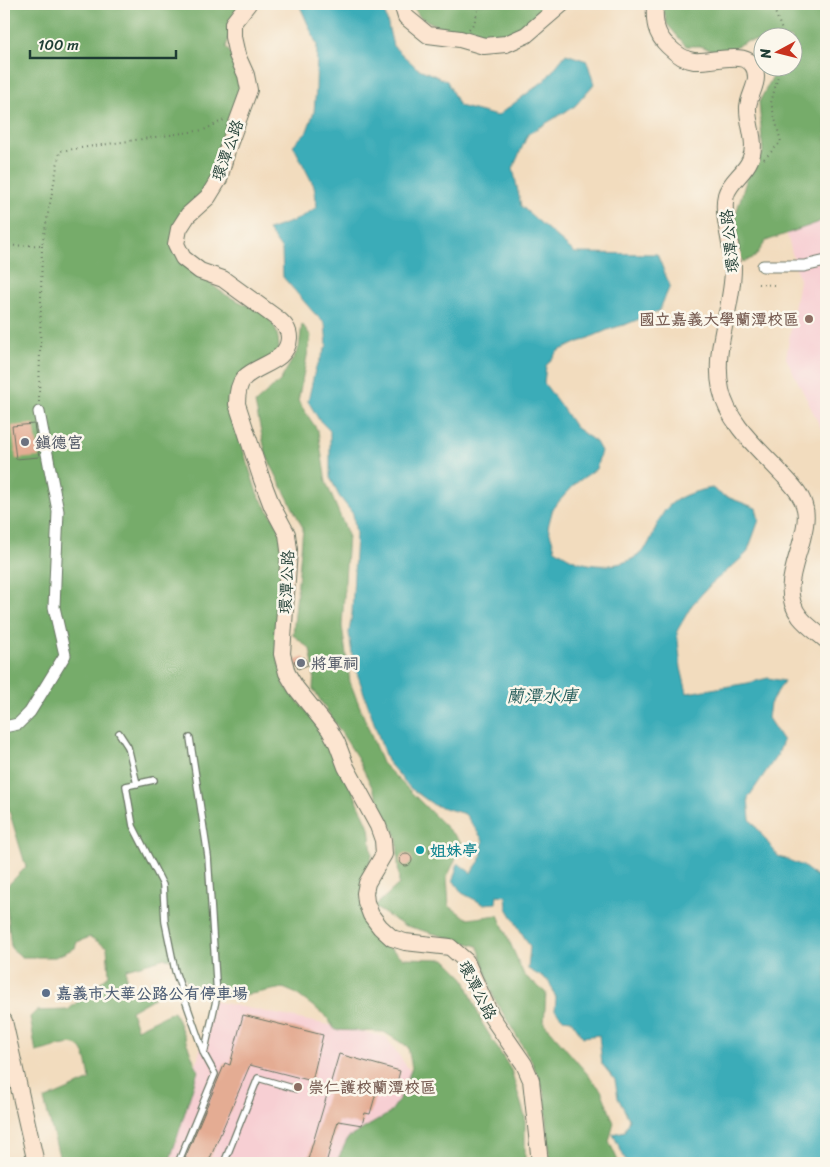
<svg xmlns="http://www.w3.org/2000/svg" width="830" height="1167" viewBox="0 0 830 1167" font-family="Sriracha,'LXGW WenKai TC',sans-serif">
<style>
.built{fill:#f7cfd3}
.forest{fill:#76ac6a;stroke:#4a744f}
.water{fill:#3bacb8;stroke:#2d7476}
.building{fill:#e4ac93}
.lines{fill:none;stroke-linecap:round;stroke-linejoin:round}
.lane-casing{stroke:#697564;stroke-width:8}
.street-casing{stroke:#697564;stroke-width:13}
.secondary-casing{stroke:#697564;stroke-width:18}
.path{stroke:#697564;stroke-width:2;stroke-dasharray:1 4;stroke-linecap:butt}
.lane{stroke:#fff;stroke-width:5.5}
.street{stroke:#fff;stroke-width:11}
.secondary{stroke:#fce5d0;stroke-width:16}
.education-dot{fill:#8d6e63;stroke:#fbf7ec;stroke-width:2}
.worship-dot{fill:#6b7280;stroke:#fbf7ec;stroke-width:2}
.culture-dot{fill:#0f9aa8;stroke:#fbf7ec;stroke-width:2}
.service-dot{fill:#5c6f8a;stroke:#fbf7ec;stroke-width:2}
.labels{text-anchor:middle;stroke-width:5;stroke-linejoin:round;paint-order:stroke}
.street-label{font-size:16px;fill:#1f3d34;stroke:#fbf7ec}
.education-label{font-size:16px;font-weight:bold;fill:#785e54;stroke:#fbf7ec;text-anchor:end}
.worship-label{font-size:16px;font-weight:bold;fill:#5b616d;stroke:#fbf7ec;text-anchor:start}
.culture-label{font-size:16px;font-weight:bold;fill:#0d838f;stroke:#fbf7ec;text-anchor:start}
.service-label{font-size:16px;font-weight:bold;fill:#4e5e75;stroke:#fbf7ec;text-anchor:start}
.water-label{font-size:18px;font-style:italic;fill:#275e5c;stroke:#fbf7ec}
</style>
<rect width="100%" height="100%" fill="#fbf7ec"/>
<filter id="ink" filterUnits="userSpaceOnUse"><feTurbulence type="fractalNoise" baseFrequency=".02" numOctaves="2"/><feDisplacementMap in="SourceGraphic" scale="10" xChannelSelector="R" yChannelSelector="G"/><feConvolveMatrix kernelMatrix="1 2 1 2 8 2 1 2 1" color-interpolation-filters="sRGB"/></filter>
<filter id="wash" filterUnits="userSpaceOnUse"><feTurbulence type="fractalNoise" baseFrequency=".0096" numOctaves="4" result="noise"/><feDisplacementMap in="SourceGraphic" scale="20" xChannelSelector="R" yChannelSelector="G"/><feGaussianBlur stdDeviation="1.12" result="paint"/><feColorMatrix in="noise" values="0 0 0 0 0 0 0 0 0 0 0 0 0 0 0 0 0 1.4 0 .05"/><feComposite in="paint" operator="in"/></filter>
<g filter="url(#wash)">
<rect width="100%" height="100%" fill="#f2dcbe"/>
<path class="built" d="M 826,178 L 826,438 L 786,358 L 799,280 L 784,223 Z
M 213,1001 L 386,1037 L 410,1071 L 400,1104 L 345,1147 L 340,1163 L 170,1163 Z"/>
<path class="forest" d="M 4,4 L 244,4 L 234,21 L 226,47 L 243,71 L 241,92 L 214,179 L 182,234 C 183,240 183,247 185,253 C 189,265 216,290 228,296 C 258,312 280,312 279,354 L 242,376 L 232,415 L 257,493 L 285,536 L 278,659 L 284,685 L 330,739 L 369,827 L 372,855 L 361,896 L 365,916 L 379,940 L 403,958 L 445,959 L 464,978 L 482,1023 L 511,1070 L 525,1117 L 525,1163 L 336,1163 L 348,1138 L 390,1113 L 398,1101 L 412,1068 L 408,1047 L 384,1032 L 335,1030 L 326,1016 L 295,993 L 283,988 L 235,997 L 202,994 L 190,986 L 172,959 L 165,958 L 126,969 L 126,992 L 150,987 L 154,998 L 131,1011 L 137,1029 L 174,1011 L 198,1071 L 169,1163 L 61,1163 L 44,1100 L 90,1080 C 84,1033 74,1043 36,1052 L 30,1017 L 36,1011 L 68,1010 L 109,975 L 107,947 L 90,937 L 77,942 L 75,948 L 55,957 L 22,957 L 11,948 L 5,888 L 26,867 L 4,794 Z
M 411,4 L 553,4 L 519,34 L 487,36 L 445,30 L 420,17 Z
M 662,4 L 826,4 L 826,218 L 817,223 L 766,241 L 755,257 L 743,262 L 737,249 L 734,220 L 747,178 L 763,152 L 759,102 L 773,76 L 772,68 L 792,68 L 792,38 L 762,38 L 762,44 L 761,41 L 747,41 L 728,50 L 715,51 L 700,46 L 686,46 L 667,24 Z
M 302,324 L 311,336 L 298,401 L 318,431 L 326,482 L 348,535 L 342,626 L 350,682 L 382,763 L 463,844 L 447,877 L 449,906 L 468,919 L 498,915 L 524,975 L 546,993 L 544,1023 L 601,1090 L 614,1123 L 609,1141 L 619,1163 L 550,1163 L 545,1095 L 532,1062 L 494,998 L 478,946 L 403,925 L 374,907 L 399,884 L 397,837 L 357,757 L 313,689 L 314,671 L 310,649 L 293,635 L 303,528 L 266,455 L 255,403 L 280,381 L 299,348 Z"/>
<path class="water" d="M 299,4 L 383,4 L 393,46 L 417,68 L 447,81 L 459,106 L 497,116 L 545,80 L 566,54 L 587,61 L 594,84 L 575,106 L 528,134 L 513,168 L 521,206 L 575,253 L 657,254 L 670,286 L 659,311 L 627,324 L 610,329 L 558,351 L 546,366 L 544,383 L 561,406 L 575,427 L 596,442 L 601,451 L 596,469 L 576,483 L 553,508 L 548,527 L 555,549 C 560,552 566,556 572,559 C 594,569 631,569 647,546 C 655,533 659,513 672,503 C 684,494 697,491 712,488 L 722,495 L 756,508 L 759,520 L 747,553 L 734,565 L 711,584 L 692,605 L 677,631 L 681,668 L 687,693 L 748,683 L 768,678 L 784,681 L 770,704 L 768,718 L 783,741 L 778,754 L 748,798 L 750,819 L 778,856 L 803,866 L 822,881 L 826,889 L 826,1163 L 627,1163 L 613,1134 L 625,1131 L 629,1119 L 618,1098 L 615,1080 L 602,1064 L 599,1035 L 583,1037 L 571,1020 L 563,1019 L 555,1010 L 556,998 L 549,981 L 528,969 L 530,947 L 507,908 L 506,896 L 497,895 L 496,903 L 483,904 L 462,893 L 453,880 L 458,863 L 471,873 L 481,859 L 483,840 L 465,814 L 434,805 L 410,788 L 387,761 L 353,661 L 349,633 L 352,613 L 356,534 L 353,514 L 339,496 L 330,477 L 330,431 L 319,420 L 308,401 L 315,370 L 327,345 L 325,324 L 314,313 L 283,277 L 282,250 L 268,230 L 296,220 L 317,207 L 314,186 L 293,145 L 307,131 L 314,112 L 316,89 L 317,45 Z"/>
<g id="blocks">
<path class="building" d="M 34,424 L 39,457 L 16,459 L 12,426 Z
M 304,657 L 308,665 L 298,669 L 294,661 Z
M429 851a6 6 0 1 1 12 0a6 6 0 1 1-12 0Z
M400 860a6 6 0 1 1 12 0a6 6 0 1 1-12 0Z
M 243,1015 L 323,1035 L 312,1081 L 250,1065 L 208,1163 L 196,1163 L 185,1158 L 225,1063 L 230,1065 Z
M 339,1054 L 400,1071 L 395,1090 L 378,1086 L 370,1114 L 365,1113 L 362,1125 L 338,1121 L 326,1163 L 307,1163 Z"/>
</g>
</g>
<g filter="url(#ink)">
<use href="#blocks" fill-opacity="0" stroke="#697564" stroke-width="1"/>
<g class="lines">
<g class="lane-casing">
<path id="lane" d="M 119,733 L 128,747 L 137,784
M 154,780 L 126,786 L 133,826 L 163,885 L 165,922 L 175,971 L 204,1054
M 178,1163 L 215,1074 L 204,1054 L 217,996 L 208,856 L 190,738
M 224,1163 L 258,1078 L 296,1089"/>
</g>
<g class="street-casing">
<path id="street" d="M 763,266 L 804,266 L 826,261
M 4,727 L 18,724 L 30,712 L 65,655 L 54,607 L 58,511 L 39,412"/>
</g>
<g class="secondary-casing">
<path id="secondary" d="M 248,4 L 233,23 L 233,37 L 237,55 L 246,75 L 249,90 L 227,150 L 219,179 L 208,197 L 188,215 L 179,229 L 176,244 L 183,258 L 200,271 L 223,279 L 278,319 C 284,324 289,329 289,338 C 288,362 258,364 244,378 C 238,385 237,395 237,404 L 262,480 L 272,506 L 287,534 L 289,550 L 282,654 L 287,673 L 296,688 L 329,729 L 337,743 L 346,767 L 378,826 L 383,840 L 384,854 L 367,883 L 365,893 L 366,902 L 371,915 L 380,927 L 392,938 L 405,942 L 450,947 L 466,961 L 491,1016 L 524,1064 L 531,1080 L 540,1163
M 402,4 L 406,17 L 428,35 L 460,39 L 484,46 L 506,44 L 526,35 L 562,4
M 655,4 C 654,21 655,34 668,46 C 675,53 684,60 694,61 C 714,63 755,45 756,77 C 756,87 749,96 748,107 C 747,124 758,143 750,160 C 745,173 730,181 726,195 C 721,214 733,246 733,268 C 733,310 712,347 721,390 C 728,424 760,450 782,474 C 792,485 802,494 805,509 C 807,517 805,527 803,535 C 797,563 780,591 800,617 C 807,626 818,633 826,640
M 4,1021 L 36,1163"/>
</g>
<path class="path" d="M 772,4 L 785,38
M 469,29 L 474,23 L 480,4
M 826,73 L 822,83 L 821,93 L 824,109 L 824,134 L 826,143
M 764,159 L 781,142 L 771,103 L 780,68
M 4,246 L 42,245 L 60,151 L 204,130 L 224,120
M 758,284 L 774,285
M 39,402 L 42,245"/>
<use href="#lane" class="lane"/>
<use href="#street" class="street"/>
<use href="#secondary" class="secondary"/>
</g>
</g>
<g class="education-dot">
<circle cx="809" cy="319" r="5"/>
<circle cx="298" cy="1087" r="5"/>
</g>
<g class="worship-dot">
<circle cx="25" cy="442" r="5"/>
<circle cx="301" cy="663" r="5"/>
</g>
<circle class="culture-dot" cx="420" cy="850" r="5"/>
<circle class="service-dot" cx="46" cy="993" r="5"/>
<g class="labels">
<g class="street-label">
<text transform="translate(227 150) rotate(-70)" y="6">環潭公路</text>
<text transform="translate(729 241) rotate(-96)" y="6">環潭公路</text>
<text transform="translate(286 582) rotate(-87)" y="6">環潭公路</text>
<text transform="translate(478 990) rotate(63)" y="6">環潭公路</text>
</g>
<g class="education-label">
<text x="799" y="325">國立嘉義大學蘭潭校區</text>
<text x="308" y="1093" text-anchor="start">崇仁護校蘭潭校區</text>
</g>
<g class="worship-label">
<text x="35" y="448">鎮德宮</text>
<text x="311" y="669">將軍祠</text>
</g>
<g class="culture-label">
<text x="430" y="856">姐妹亭</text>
</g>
<g class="service-label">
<text x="56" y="999">嘉義市大華公路公有停車場</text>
</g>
<g class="water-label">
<text x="542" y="702">蘭潭水庫</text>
</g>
</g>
<rect width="830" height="1167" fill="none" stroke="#fbf7ec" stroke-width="20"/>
<g transform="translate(778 52) rotate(263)"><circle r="24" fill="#fbf7ec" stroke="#a3ada2"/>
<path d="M0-4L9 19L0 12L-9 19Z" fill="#c8321e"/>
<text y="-8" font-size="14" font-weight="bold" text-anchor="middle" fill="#1f3d34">N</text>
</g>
<path d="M30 50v8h146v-8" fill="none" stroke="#1f3d34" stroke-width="2.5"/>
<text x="38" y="50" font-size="15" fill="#1f3d34" stroke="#fbf7ec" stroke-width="4" paint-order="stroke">100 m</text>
</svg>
